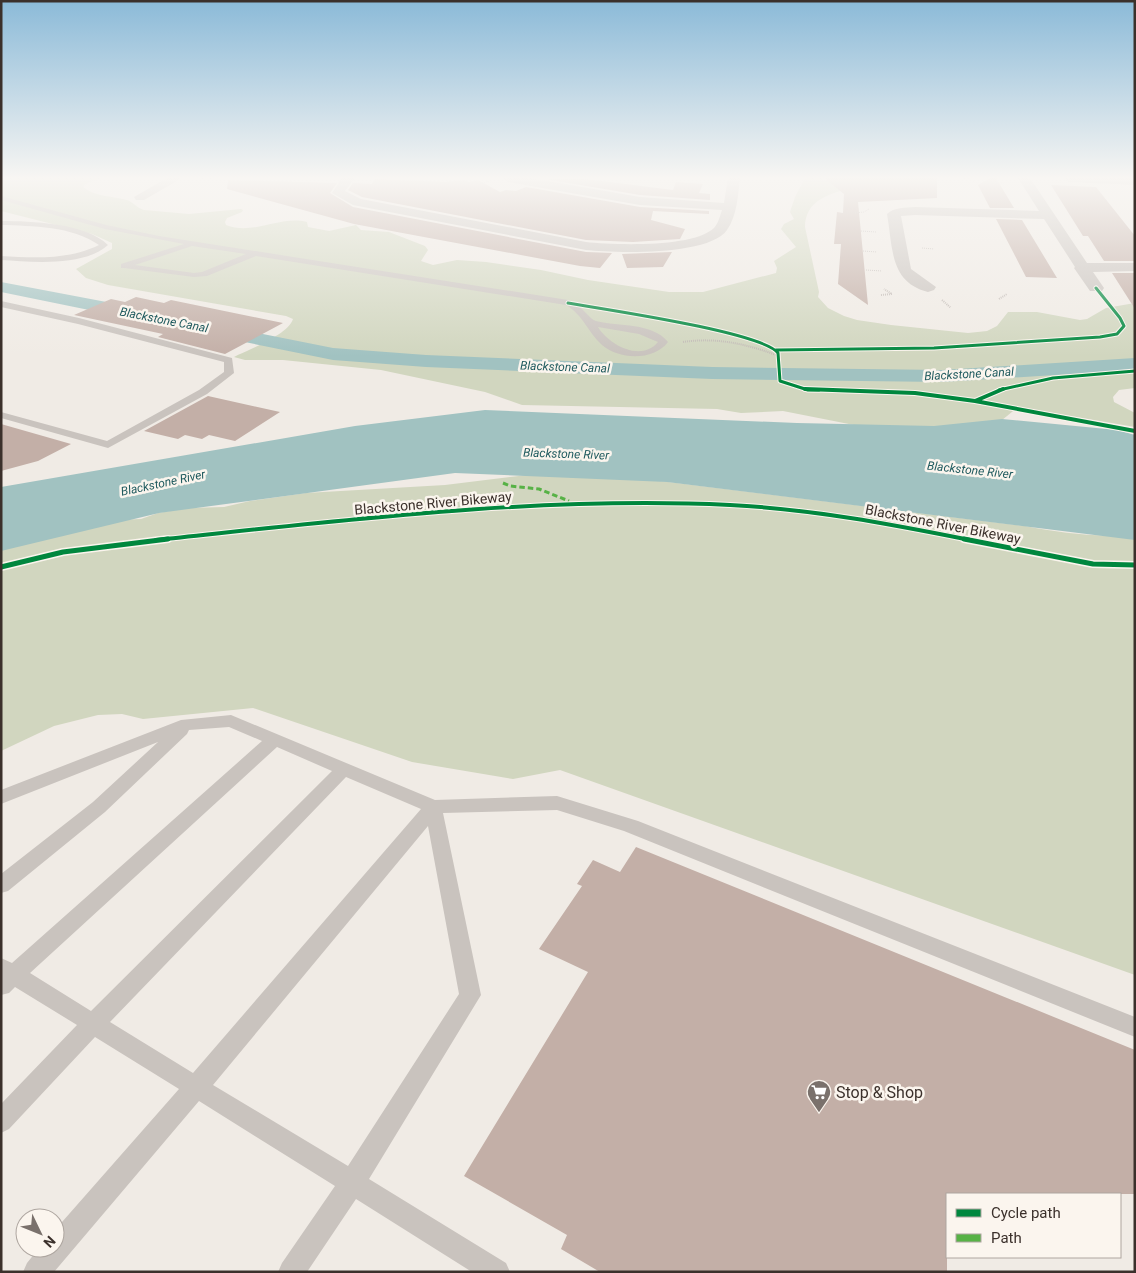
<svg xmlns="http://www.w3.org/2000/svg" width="1136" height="1273" viewBox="0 0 1136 1273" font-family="Roboto,sans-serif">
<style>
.green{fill:#d1d6bf}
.water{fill:#a1c2c1}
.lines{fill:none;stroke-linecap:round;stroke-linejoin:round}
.canal{fill:#a1c2c1;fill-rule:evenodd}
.building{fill:#c3afa7}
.path-far1{stroke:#c2bbb6;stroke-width:1;stroke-dasharray:1 1;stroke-linecap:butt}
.path{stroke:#c2bbb6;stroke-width:2;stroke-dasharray:1 1;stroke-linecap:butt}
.lane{fill:#c9c3be;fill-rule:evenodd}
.street{fill:#c9c3be;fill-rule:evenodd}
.quiet{stroke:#57b246;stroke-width:3;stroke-dasharray:5.5 3;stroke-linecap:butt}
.cycleway-far2-casing{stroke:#fbf5ee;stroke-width:5}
.cycleway-far1-casing{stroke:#fbf5ee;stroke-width:6}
.cycleway-casing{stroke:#fbf5ee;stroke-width:8}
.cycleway-far2{stroke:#00873e;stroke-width:3}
.cycleway-far1{stroke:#00873e;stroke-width:4}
.cycleway{stroke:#00873e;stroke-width:5}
.labels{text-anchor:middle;stroke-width:5;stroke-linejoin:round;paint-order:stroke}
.far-water-label{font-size:12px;font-style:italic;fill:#1f5a5e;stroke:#fbf5ee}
.street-label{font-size:14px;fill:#3b302b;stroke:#fbf5ee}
.near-poi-label{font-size:16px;fill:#3b302b;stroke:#fbf5ee;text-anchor:start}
</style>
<rect width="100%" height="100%" fill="#f0ebe5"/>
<path class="green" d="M 1,178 L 101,178 L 85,184 L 83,187 C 95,197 113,196 127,200 C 133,202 137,208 144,210 L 189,214 L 241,209 L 243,210 L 242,212 L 227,218 L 225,222 L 226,225 C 253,236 280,215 307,222 L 308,227 L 329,231 L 356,225 L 361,230 L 389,232 L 425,246 L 428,250 L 421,261 L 433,265 L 457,260 L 486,262 L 541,270 L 588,280 L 669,292 L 703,292 L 776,273 L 777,268 L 774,261 L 796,247 L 781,229 L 784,224 L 794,219 L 790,212 L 795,197 L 805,178 L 821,178 L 848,189 C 827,194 805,202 805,227 L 819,292 L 818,297 L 828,308 L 844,316 L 857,320 L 891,325 L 968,333 L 987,331 L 997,326 L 1008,312 L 1037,312 L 1080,320 L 1087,319 L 1106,308 L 1135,303 L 1135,388 L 1119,390 L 1113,397 L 1114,402 L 1135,413 L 1135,427 L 1018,407 L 996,425 L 983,432 L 854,425 L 783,411 L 741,413 L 717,409 L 522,405 L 485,392 L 381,370 L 283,360 L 245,360 L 234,357 C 248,350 288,335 293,319 L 286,316 L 108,285 L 86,278 L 76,269 L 112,249 L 112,243 L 92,234 L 1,211 Z
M 603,474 L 1025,526 C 1062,533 1098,538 1135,534 L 1135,975 L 560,770 L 513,779 L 412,762 L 253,708 L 143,719 L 122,714 L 98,715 L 54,726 L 1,751 L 1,545 L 114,520 L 141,519 L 158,513 L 188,508 L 224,507 L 250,501 L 306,493 L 445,485 L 527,475 Z"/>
<path class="water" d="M 485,410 L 797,423 L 934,426 L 1002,419 L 1117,430 L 1135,435 L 1135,540 L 667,482 L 455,473 L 159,513 L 1,551 L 1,487 L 355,426 Z"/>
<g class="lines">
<path class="canal" d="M 1,282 L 138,308 L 145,310 L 147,314 L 145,318 L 138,320 L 1,292 Z
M 212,324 L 333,348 L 426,355 L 712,367 L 942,370 L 1135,358 L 1135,370 L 942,382 L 712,379 L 426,367 L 333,360 L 205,334 L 202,330 L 205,326 Z"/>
</g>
<path class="building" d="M 824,178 L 937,178 L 937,198 L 858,202 L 868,305 L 838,284 L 841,244 L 834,244 L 837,212 L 843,213 L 844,194 Z
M 990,178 L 996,178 L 1014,208 L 990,208 L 978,185 Z
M 375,179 L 446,182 L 465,180 L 469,182 L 478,180 L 500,192 L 506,190 L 516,191 L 526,187 L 640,207 L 709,211 L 709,214 L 653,211 L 651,220 L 685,229 L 680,239 L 633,242 L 586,240 L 362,197 L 348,190 L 353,183 L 372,184 Z
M 545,179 L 586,179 L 673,190 L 676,182 L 703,184 L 699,193 L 710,194 L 710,200 L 640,195 Z
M 228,180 L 337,183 L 330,193 L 353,207 L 586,252 L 612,253 L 600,268 L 580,266 L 354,224 L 227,189 Z
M 1051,185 L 1096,187 L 1135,236 L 1135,261 L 1104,261 L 1088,236 L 1083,236 Z
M 996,219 L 1022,220 L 1057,278 L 1026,277 Z
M 672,252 L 663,267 L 627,268 L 622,254 Z
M 1112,273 L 1135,273 L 1135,309 Z
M 136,297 L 164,303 L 171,300 L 283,323 L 225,354 L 158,337 L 163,334 L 74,315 L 111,299 L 125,302 Z
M 208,396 L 280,412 L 235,441 L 209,435 L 202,439 L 185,435 L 178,439 L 144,431 Z
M 1,424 L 71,444 L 38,461 L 1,471 Z
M 636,847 L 1135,1050 L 1135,1194 L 947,1194 L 947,1272 L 600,1272 L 561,1249 L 567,1235 L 464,1176 L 588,972 L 539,949 L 582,886 L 577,884 L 593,860 L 620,872 Z"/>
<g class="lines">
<path class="path-far1" d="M 200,178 L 216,178
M 960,178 L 968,178 L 974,182
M 482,183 L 490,181
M 995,183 L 1004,183
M 305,196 L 317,192
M 855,213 L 864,212 L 869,209
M 861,231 L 876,232
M 922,248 L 934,249
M 863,251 L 877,252
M 866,270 L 882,271"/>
<path class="path" d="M 881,295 L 892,294 L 884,289
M 999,299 L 1007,294
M 942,300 L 951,308
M 683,342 C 717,337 747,344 779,356"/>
<path class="lane" d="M 1,196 L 106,225 L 159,236 L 568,300 C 581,304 589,319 596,321 C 619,327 652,322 668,342 C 654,361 619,360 602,345 C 587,331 584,316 566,305 L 256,256 L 207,276 L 194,277 L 124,268 L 121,268 L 121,264 L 184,244 L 105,229 L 1,200 ZM 192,246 L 246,254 L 202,272 L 194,273 L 135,265 ZM 598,327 L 639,334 L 658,342 C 641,363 608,344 598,327 Z
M 1,221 C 31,221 86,223 108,245 C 83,267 33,262 1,260 L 1,256 C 35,258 68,260 99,245 C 72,226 32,226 1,225 Z
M 1,301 L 79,318 L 232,358 L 234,373 L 207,394 L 108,448 L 1,418 L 1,412 L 107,441 L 199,390 L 224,372 L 224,362 L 78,324 L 1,307 Z
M 231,715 L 435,800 L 557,796 L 638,821 L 1135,1017 L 1135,1037 L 624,831 L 557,810 L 443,813 L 481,995 L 369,1179 L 506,1263 L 510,1272 L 472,1272 L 356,1199 L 307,1272 L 278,1272 L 282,1263 L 335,1186 L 199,1101 L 54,1272 L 23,1272 L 27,1263 L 39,1248 L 55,1248 L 55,1230 L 179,1089 L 95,1037 L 9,1129 L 1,1133 L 1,1104 L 77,1025 L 15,987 L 9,993 L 1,995 L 1,958 L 12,963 L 262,741 L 229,727 L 189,730 L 187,734 L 105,812 L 8,891 L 1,893 L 1,874 L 93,802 L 158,742 L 1,804 L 1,790 L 181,720 ZM 277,747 L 332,771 L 91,1011 L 30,973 ZM 346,777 L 421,809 L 193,1073 L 110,1022 ZM 428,826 L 459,994 L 348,1166 L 213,1085 Z"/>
<path class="street" d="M 167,178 L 182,178 L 144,200 L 136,200 L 134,197 Z
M 342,178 L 355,178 L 345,191 L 361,199 L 586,242 C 614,245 693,248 714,228 C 718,224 720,216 722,210 L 640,205 L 508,182 L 502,178 L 530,178 L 640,197 L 724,203 L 728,178 L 740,178 C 738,195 737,216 727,230 C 709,256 615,253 586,250 L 353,205 L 332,193 Z
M 1018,178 L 1030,178 L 1087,263 L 1135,263 L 1135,271 L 1093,272 L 1104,288 L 1102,291 L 1090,291 L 1074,268 L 1075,267 L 1044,219 L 915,215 L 901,216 L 911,269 L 936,287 L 934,290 L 928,292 C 889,282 893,247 887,214 C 894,207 906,208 915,207 L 1039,211 Z
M 1063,178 L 1135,178 L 1135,185 L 1069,182 Z"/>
<path class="quiet" d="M 503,483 L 510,486 L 539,489 L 569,501"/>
<g class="cycleway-far2-casing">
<path id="cycleway-far2" d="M 568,303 C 602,309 762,332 778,353 L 780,381 L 808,390 L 819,390
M 776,350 L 934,348 L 1100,337 L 1117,334 L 1124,326 L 1120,318 L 1096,288
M 999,390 L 1053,378 L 1135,371"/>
</g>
<g class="cycleway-far1-casing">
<path id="cycleway-far1" d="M 805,389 L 915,393 L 975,401
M 1003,389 L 975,401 L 1135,431
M 156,540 C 346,520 538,496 730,505 C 811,509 890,524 970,540"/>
</g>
<g class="cycleway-casing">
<path id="cycleway" d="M 964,539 L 1093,564 L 1135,565
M 1,567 L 63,552 L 168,539"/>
</g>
<use href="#cycleway-far2" class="cycleway-far2"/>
<use href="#cycleway-far1" class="cycleway-far1"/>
<use href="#cycleway" class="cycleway"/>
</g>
<linearGradient id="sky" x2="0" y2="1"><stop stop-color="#8bbad8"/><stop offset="0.5" stop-color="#f8f6f3"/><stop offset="1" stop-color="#f8f6f3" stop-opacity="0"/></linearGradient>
<rect width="1136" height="356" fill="url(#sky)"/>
<defs>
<g id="supermarket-pin" transform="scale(1.25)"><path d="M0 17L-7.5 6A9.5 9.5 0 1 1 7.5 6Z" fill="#7a716c" stroke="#fbf5ee"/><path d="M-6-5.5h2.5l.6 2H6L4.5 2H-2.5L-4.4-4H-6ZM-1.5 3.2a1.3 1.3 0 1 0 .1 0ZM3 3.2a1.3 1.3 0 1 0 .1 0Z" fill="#fff"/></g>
</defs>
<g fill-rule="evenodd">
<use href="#supermarket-pin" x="819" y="1092"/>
</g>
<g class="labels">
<g class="far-water-label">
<text transform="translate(164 320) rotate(11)" y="4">Blackstone Canal</text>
<text transform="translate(565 367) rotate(2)" y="4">Blackstone Canal</text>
<text transform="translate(969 374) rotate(-3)" y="4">Blackstone Canal</text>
<text transform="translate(566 454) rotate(2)" y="4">Blackstone River</text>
<text transform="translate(970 470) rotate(6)" y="4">Blackstone River</text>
<text transform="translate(163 483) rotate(-12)" y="4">Blackstone River</text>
</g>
<g class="street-label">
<text transform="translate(433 503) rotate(-5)" y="5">Blackstone River Bikeway</text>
<text transform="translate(943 524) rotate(11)" y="5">Blackstone River Bikeway</text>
</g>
<g class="near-poi-label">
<text x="836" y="1098">Stop &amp; Shop</text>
</g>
</g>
<rect width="1136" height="1273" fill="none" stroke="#3b302b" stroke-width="5"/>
<rect x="946" y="1193" width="175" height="65" fill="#fbf5ee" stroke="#aea6a0"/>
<rect x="956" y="1209" width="25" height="8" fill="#00873e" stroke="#aea6a0"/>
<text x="991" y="1218" font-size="15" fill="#3b302b">Cycle path</text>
<rect x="956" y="1234" width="25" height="8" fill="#57b246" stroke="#aea6a0"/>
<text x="991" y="1243" font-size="15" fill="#3b302b">Path</text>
<g transform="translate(40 1233) rotate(133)"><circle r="24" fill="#fbf5ee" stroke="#aea6a0"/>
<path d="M0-4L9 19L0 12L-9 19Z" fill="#7a716c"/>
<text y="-8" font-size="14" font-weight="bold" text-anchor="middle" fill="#3b302b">N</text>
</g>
</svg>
